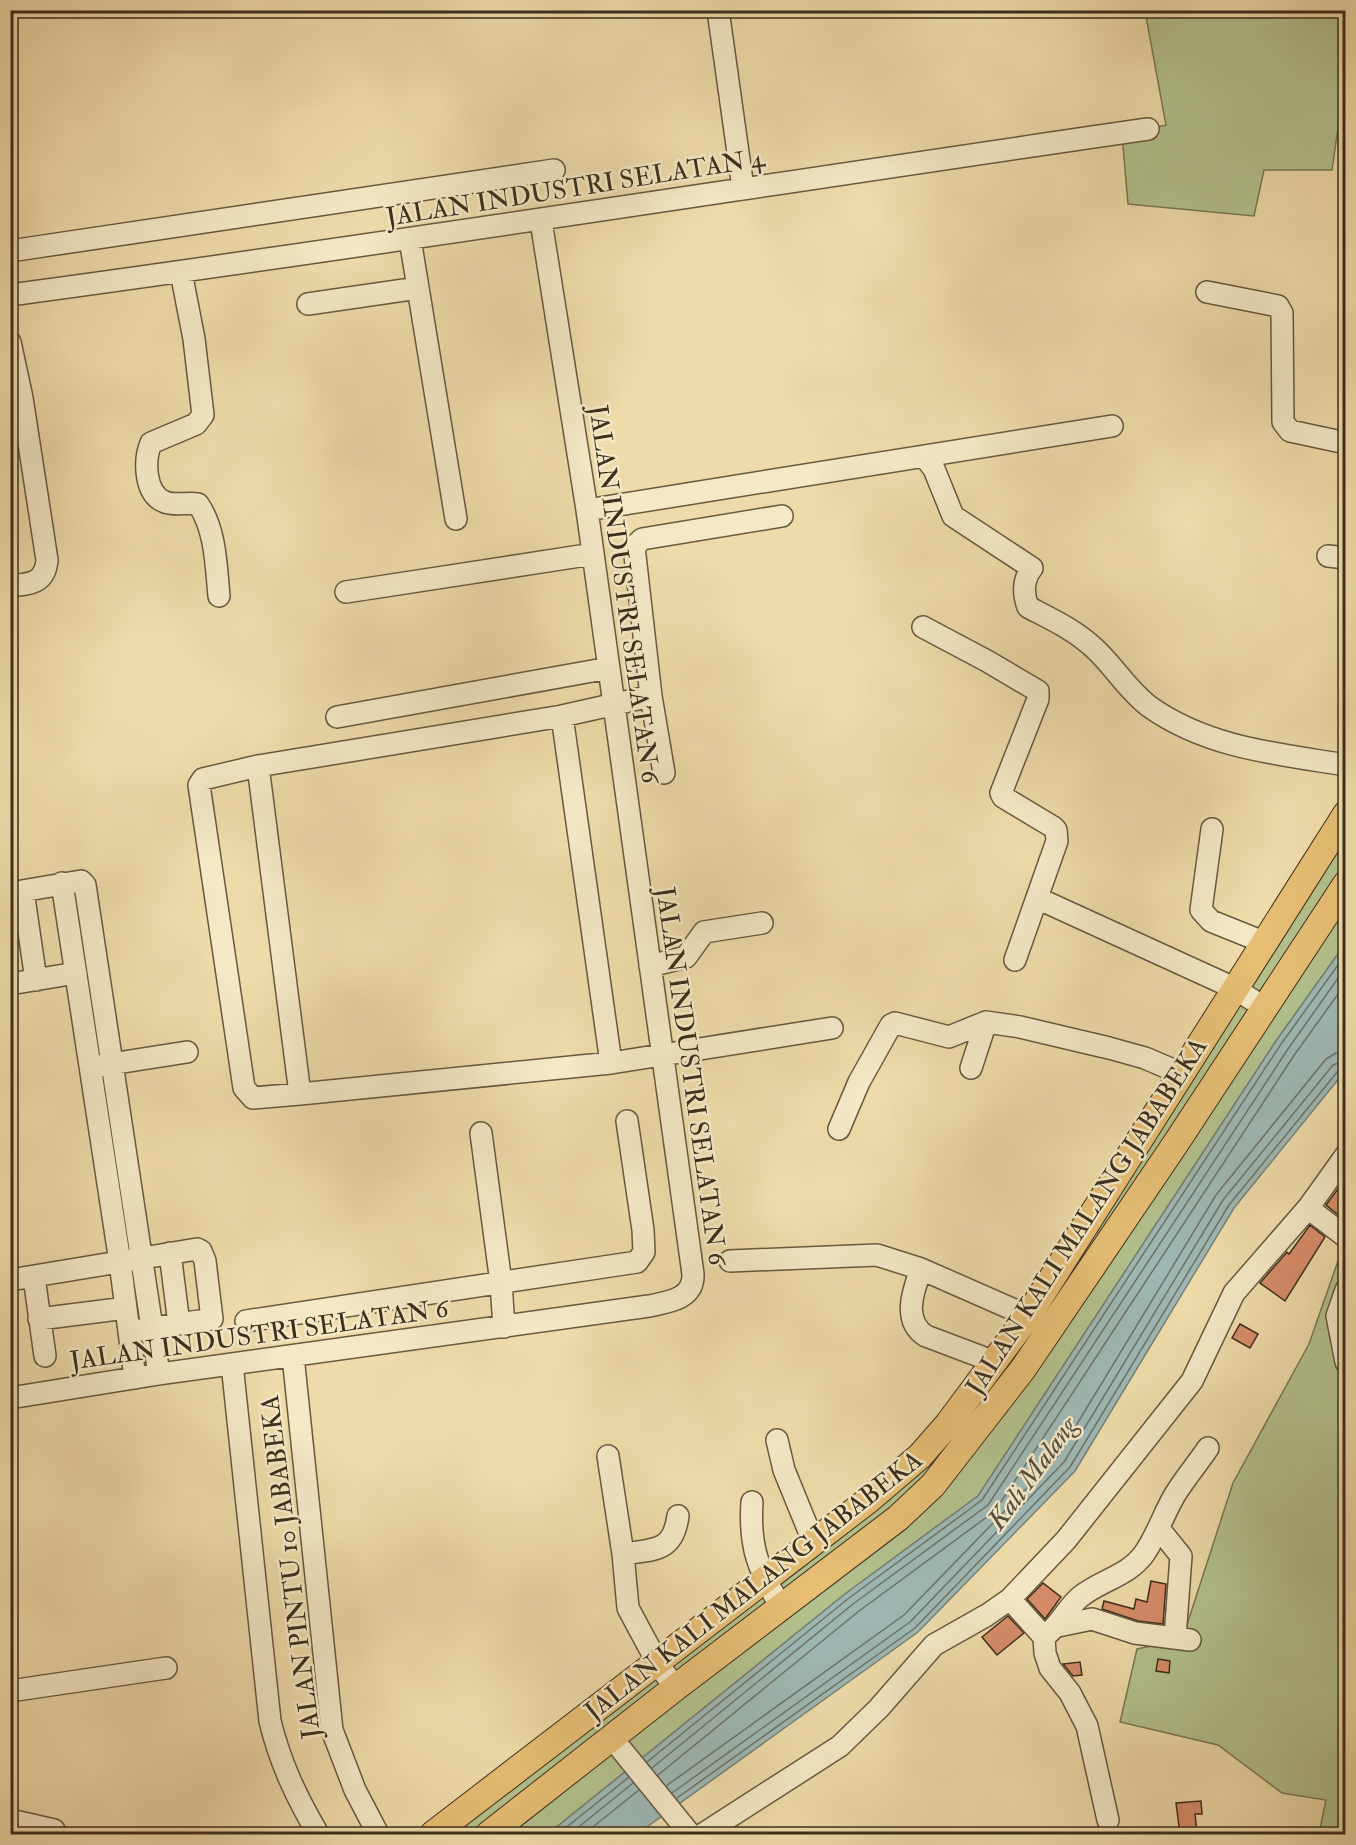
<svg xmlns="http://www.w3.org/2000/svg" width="1356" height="1845" viewBox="0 0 1356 1845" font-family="'IM FELL Double Pica',serif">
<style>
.green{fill:#b3c18c;stroke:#787854;stroke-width:1.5}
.water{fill:#9eb8b4;stroke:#778177;stroke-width:1.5}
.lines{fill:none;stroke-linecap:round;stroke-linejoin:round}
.shore{stroke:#6d7368;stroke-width:1.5}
.building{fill:#d78d6a;stroke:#3c2e1c;stroke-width:1.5}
.minor-casing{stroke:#68593f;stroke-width:24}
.major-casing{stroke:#3c2e1c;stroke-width:28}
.minor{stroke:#f4e8c7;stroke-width:21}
.major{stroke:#e7be74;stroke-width:26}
.labels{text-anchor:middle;stroke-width:5;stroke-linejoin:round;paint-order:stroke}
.street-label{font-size:26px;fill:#3c2e1c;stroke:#f4e8c7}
.water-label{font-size:27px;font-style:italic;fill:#545042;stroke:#f4e8c7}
</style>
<rect width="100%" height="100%" fill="#eedba9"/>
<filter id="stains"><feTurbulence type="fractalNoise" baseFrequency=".00333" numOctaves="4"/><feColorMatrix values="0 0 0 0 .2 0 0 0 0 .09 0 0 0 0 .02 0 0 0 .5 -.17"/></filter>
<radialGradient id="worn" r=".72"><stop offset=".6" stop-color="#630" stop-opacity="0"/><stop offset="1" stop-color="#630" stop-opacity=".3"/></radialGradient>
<path class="green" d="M 1145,11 L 1345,11 L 1345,120 L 1339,121 L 1332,170 L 1264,170 L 1254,216 L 1128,204 L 1122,135 L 1166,125 Z
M 1345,814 L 1345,944 L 1276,1041 L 978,1496 L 845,1594 L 548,1834 L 433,1834 L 920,1456 Z
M 1345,1248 L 1345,1834 L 1319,1834 L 1326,1800 L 1282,1793 L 1218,1745 L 1120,1722 L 1137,1649 L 1182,1640 L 1233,1483 L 1309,1344 L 1339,1258 Z"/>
<path class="water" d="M 1345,944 L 1345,1071 L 1234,1208 L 1075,1471 L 918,1632 L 637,1834 L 548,1834 L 845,1594 L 978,1496 L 1276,1041 Z"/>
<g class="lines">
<path class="shore" d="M 647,1762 L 849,1598 L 982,1500 L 1281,1044 L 1346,954
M 652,1768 L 853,1604 L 988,1505 L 1288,1049 L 1346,967
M 658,1775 L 859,1611 L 995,1511 L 1295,1054 L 1346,983
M 666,1786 L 904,1615 L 1057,1457 L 1216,1195 L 1326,1059 L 1336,1053 L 1346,1051
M 672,1793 L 910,1622 L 1064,1462 L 1223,1200 L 1333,1065 L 1346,1060
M 677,1798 L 915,1628 L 1070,1467 L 1229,1205 L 1338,1071 L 1346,1068
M 558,1834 L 629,1777
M 570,1834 L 633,1783
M 584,1834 L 639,1790"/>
</g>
<path class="building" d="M 1346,1178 L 1346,1212 L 1341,1217 L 1326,1205 Z
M 1310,1225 L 1325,1237 L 1285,1301 L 1260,1283 L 1287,1252 L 1289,1254 Z
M 1240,1324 L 1258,1334 L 1250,1348 L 1232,1338 Z
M 1151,1581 L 1166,1584 L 1163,1624 L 1138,1621 L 1102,1609 L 1104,1601 L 1134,1609 L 1136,1599 L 1147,1602 Z
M 1043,1583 L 1061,1597 L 1045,1619 L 1027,1599 Z
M 1008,1616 L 1024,1633 L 997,1655 L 982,1637 Z
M 1158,1659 L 1170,1661 L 1169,1673 L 1156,1671 Z
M 1080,1662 L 1082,1675 L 1073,1676 L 1063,1664 Z
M 1201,1801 L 1202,1814 L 1195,1814 L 1197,1832 L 1180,1834 L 1176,1803 Z"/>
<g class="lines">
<g class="minor-casing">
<path id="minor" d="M 718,10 L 743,188
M 410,239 L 456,519
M 10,251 L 554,170
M 181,272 L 194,339 L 203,415 L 196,424 L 151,443 C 144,460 144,494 165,502 C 174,506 188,502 198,504 C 216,530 216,566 219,596
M 1207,292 L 1278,306 L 1282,313 L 1283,422 L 1290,431 L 1346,443
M 10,295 C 390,244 768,184 1148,129
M 308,304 L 418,288
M 10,342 L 22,398 L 47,560 C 45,583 31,584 10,586
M 924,456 L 934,469 L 953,516 L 1032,568 C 1023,579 1023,594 1028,607 C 1051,619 1075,630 1094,648 C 1114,666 1128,691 1150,707 C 1208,748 1278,754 1346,765
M 587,510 L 1112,426
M 1328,556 L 1346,558
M 346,592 L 593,554
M 923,627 L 987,661 L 1038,691 L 1038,699 L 1001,793 L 1003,797 L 1053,827 L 1056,830 L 1057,841 L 1015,960
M 651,696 L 562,716 L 258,766 L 203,779 L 199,785 L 244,1088 L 253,1098 L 300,1094 L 611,1063 L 832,1028
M 562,716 L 611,1063
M 337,717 L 609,668
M 258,766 L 300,1094
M 664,773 L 651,696 L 634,547 L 642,539 L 782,516
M 1212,829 L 1201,910 L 1211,921 L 1263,942
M 62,883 L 120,1262 L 135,1378
M 23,891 L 36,980
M 10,893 L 81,881 L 85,885 L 159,1374
M 1037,898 L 1234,988 L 1265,1008
M 650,966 L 686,957 L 704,932 L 762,923
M 10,984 L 76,973
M 98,1066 L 187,1052
M 971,1068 L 986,1022
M 839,1129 L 859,1082 L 891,1025 L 895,1023 L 949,1037 L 986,1022 L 1020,1027 L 1109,1048 L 1145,1058 L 1180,1073
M 481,1133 L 501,1283 L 504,1327
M 1308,1208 L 1346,1237
M 170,1253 L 179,1324
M 730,1261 L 877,1255 L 921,1269 L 1028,1316
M 921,1269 C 913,1291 902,1321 926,1336 L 995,1362
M 34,1277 L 45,1356
M 10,1280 L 197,1249 L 201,1251 L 205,1261 L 212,1319 L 139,1330
M 1346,1290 L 1337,1316 L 1346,1362
M 39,1319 L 126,1308
M 246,1321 L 637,1262 L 644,1252 L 643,1230 L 627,1121
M 293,1356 L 332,1730 L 355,1790 L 378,1834
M 232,1364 L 270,1721 C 280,1763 297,1798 318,1834
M 10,1398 L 159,1374 L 649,1306 C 669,1302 694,1299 693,1274 L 587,510 L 541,221
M 777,1440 L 784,1470 L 813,1541
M 608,1456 L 623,1554 L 628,1608 L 657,1662 L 675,1688
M 752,1502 C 749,1547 758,1570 782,1608
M 1160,1530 L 1181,1556 L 1175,1638
M 623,1554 C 655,1549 673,1552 678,1516
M 1010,1599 L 1044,1637 C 1061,1624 1066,1609 1080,1597 C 1101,1580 1128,1576 1144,1554 C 1158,1534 1164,1512 1176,1493 C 1186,1477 1198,1463 1208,1448
M 1058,1626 L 1092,1619 L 1135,1633 L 1190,1640
M 1044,1637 L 1045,1653 L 1050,1668 L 1070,1693 L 1087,1726 L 1108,1820
M 10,1691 L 166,1668
M 612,1738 L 690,1834
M 10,1820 L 54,1830
M 703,1834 L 840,1746 L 879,1708 L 934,1645 L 987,1615 L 1010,1599 L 1066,1540 L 1192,1381 L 1234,1293 L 1308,1208 L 1346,1155"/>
</g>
<g class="major-casing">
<path id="major" d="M 433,1834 L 866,1502 L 920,1456 L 948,1424 L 1028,1316 L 1346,814
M 489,1834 L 675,1688 L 898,1518 L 933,1485 L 1023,1369 L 1176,1143 L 1346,884"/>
</g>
<use href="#minor" class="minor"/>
<use href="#major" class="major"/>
</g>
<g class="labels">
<g class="street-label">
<text transform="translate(575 187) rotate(-9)" y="9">JALAN INDUSTRI SELATAN 4</text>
<text transform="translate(625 594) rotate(82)" y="9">JALAN INDUSTRI SELATAN 6</text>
<text transform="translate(692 1076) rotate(82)" y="9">JALAN INDUSTRI SELATAN 6</text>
<text transform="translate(1086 1216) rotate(-57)" y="9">JALAN KALI MALANG JABABEKA</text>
<text transform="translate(259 1334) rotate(-8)" y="9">JALAN INDUSTRI SELATAN 6</text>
<text transform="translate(290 1567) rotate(-97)" y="9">JALAN PINTU 10 JABABEKA</text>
<text transform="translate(753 1585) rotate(-38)" y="9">JALAN KALI MALANG JABABEKA</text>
</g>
<g class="water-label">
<text transform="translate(1032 1473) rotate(-54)" y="9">Kali Malang</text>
</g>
</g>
<rect width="1356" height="1845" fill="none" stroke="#eedba9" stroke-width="36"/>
<rect x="12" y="12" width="1332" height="1821" fill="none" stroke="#3c2e1c" stroke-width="3"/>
<rect x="18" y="18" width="1320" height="1809" fill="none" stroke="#3c2e1c" stroke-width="1.5"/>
<rect width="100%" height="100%" filter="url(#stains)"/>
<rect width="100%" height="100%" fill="url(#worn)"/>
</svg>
